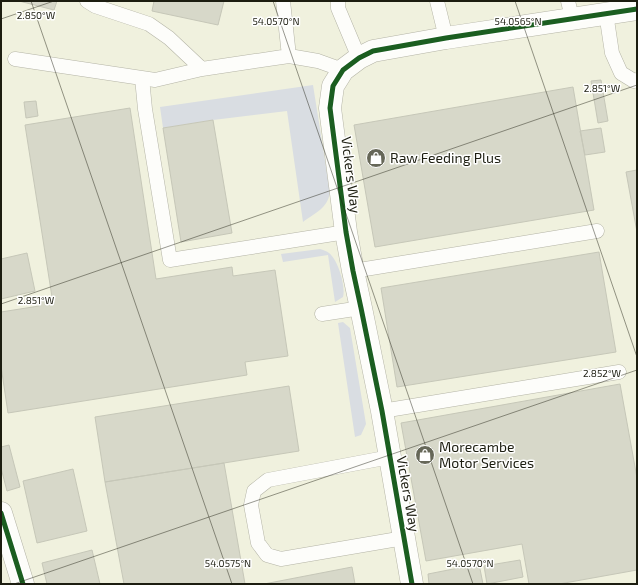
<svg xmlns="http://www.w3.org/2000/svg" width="638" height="585" viewBox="0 0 638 585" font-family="'Exo 2',sans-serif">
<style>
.green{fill:#d9dde2}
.building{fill:#d7d8c9;stroke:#c6c7b8}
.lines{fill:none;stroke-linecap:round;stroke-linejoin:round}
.lane-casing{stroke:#b4b4a6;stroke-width:15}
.street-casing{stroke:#b4b4a6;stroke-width:23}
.lane{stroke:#fdfdfa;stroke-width:14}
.street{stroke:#fdfdfa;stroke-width:22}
.cycleway-casing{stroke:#fff;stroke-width:8}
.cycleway{stroke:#1b5e20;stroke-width:5}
.ticks{fill:none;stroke:#1c1d10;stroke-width:1;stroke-opacity:0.45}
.labels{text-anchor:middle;stroke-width:3;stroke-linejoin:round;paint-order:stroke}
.poi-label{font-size:14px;fill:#1c1d10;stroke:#fff;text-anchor:start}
.street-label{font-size:14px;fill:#1c1d10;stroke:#fff}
.ticks-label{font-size:10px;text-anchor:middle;fill:#1c1d10;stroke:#fff;stroke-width:3;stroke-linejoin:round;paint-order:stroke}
</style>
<rect width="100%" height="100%" fill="#f0f1de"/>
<path class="green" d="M 313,85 L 330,192 C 328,208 315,213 303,222 L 287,111 L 213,120 L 163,128 L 160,107 Z
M 320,249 C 323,250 327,251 329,253 C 338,260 346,286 343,297 L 335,302 L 328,255 L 283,262 L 281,254 Z
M 343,322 L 350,328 L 366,424 L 361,435 L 355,437 L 338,323 Z"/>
<path class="building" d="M 19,1 L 57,1 L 54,10 Z
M 154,1 L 224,1 L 218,25 L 152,11 Z
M 601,80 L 608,121 L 598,123 L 591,81 Z
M 573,87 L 594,210 L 375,247 L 354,125 Z
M 36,101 L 38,116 L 26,118 L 24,102 Z
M 130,108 L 156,279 L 232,267 L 233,276 L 275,270 L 288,356 L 245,362 L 247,375 L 8,413 L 1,366 L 1,312 L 39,306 L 38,299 L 52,297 L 25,125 Z
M 213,120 L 232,233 L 181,242 L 163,128 Z
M 601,128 L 605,152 L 585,155 L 580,131 Z
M 637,170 L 637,232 L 626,172 Z
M 599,252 L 616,352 L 397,387 L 381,288 Z
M 27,253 L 35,291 L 1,299 L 1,259 Z
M 620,384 L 637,478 L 637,570 L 559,584 L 529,584 L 522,544 L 426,561 L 401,423 Z
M 289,386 L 299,451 L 105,482 L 95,417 Z
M 9,445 L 20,487 L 7,491 L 1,468 L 1,447 Z
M 224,463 L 245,584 L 124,584 L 105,482 Z
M 73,469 L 87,531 L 37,543 L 23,481 Z
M 92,550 L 100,584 L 47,584 L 42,563 Z
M 520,560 L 523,577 L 487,584 L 484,566 Z
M 479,564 L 483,584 L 429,584 L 428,574 Z
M 352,567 L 355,584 L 264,584 Z"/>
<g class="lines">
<g class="lane-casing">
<path id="lane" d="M 87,1 L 95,6 L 149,24 L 169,38 L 202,69
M 283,1 L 289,56
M 338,1 L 338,8 L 359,58
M 437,1 L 446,38
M 568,1 L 572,18
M 606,13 L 612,53 L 621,73 L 634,81 L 637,80
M 15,59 L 155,80 L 202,69 L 289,56 L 318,61 L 343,70
M 142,78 L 145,109 L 170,260 L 346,232
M 353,271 L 597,231
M 322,314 L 361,308
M 382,411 L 619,372
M 390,457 L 268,480 L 254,491 L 251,505 L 258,543 L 267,555 L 281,559 L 404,538"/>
</g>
<g class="street-casing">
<path id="street" d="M 1,513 L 23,584
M 412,584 L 382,411 L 361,308 L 353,271 L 346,232 L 330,108 L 333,86 L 343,70 L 359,58 L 373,51 L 446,38 L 637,9"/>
</g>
<use href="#lane" class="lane"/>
<use href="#street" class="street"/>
<g class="cycleway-casing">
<path id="cycleway" d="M 1,513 L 23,584
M 412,584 L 382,411 L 361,308 L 353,271 L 346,232 L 330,108 L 333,86 L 343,70 L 359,58 L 373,51 L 446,38 L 637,9"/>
</g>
<use href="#cycleway" class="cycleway"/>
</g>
<path class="ticks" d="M 31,1 L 232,584M 273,1 L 473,584M 515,1 L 637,357M 1,19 L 54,1M 1,304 L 637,85M 14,584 L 637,370"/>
<defs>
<g id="shop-disc" transform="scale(1)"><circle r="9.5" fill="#666758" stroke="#fff"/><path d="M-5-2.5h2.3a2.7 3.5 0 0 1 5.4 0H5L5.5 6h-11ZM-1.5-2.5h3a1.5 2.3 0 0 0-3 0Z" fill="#fff"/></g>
</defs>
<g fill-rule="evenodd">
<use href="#shop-disc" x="376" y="158"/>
<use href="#shop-disc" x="425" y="455"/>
</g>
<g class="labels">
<g class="poi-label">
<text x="390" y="163">Raw Feeding Plus</text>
<text x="439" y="452">Morecambe<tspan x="439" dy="16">Motor Services</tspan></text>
</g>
<g class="street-label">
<text transform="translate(351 175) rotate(83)" y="5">Vickers Way</text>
<text transform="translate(408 494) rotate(80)" y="5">Vickers Way</text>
</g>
</g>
<g class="ticks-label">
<text x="36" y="19">2.850°W</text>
<text x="276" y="25">54.0570°N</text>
<text x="518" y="25">54.0565°N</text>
<text x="602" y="92">2.851°W</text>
<text x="36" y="304">2.851°W</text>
<text x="602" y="377">2.852°W</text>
<text x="228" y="567">54.0575°N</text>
<text x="470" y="567">54.0570°N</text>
</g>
<rect width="638" height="585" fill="none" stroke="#1c1d10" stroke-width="4"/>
</svg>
